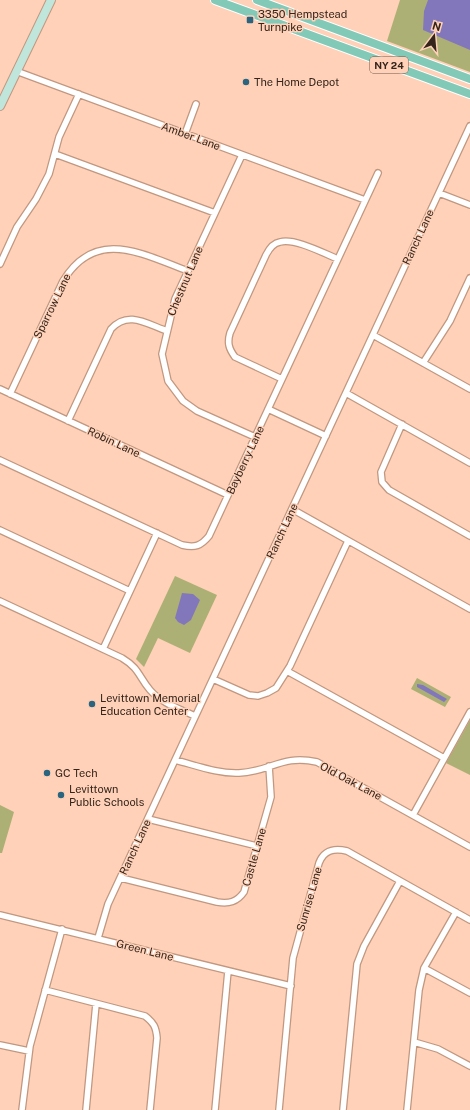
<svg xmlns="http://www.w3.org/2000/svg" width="470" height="1110" viewBox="0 0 470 1110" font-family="'Public Sans',sans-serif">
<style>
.green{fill:#adb074}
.water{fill:#8377bb}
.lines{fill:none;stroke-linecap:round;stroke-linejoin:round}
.street-casing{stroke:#c1977f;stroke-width:8}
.secondary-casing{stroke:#c1977f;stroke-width:10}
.primary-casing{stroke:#fff;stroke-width:10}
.street{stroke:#fff;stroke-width:5.5}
.secondary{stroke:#c0e5db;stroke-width:8}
.primary{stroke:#82cab7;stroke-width:8}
.poi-dot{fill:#2b647e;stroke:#fed1b8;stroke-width:1.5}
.labels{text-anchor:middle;stroke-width:3;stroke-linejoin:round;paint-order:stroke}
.shield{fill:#fed1b8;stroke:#71584a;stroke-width:1}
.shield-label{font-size:10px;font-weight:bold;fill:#35241b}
.poi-label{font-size:11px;fill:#35241b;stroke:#fed1b8;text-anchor:start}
.street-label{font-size:11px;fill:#35241b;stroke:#fed1b8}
</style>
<rect width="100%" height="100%" fill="#fed1b8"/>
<path class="green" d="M 400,0 L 470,0 L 470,72 L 387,41 Z
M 175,576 L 217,595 L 190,653 L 158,638 L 144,667 L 136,659 Z
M 417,678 L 451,697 L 445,707 L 411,689 Z
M 470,720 L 470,775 L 446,763 Z
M 0,805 L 14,812 L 2,853 L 0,853 Z"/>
<path class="water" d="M 428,0 L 470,0 L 470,50 L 423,30 L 424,11 Z
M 182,593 L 193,594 L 200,600 L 191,620 L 184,625 L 178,622 L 175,618 Z
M 417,684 L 423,685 L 447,699 L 444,702 L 417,687 Z"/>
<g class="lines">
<g class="street-casing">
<path id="street" d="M 16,71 L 365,200
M 185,134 L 196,104
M 55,154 L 215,213
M 242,155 L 175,299 L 162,354 L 168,381 L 183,401 L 197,411 L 255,437
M 439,193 L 470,205
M 0,264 L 17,227 L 36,199 L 49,174 L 59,137 L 79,94
M 373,335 L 470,389
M 423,363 L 450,321 L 470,278
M 282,379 L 235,357 C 229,349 227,343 230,333 L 266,255 C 269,249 273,243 280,242 C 295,238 323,253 338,259
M 0,389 L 228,495
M 346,393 L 470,463
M 10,394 L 63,281 C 96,227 142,254 188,271
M 268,409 L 326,436
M 68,421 L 111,329 C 128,310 147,324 167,331
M 402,424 L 381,472 L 382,482 L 389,490 L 470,536
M 0,460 L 182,545 C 195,548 201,546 209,536 L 378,173
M 292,509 L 470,609
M 0,530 L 130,591
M 0,601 L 122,658 C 140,669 138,676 150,690 C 161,703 180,709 195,716
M 103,649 L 157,533
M 287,671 L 444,758
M 213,679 L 249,695 L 258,696 L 267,693 L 276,688 L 290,666 L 348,541
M 175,760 C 195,765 218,774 239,773 C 270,772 282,754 317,762 L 470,847
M 413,815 L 470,712
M 148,819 L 257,846
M 121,878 L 217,902 C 229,904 237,902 244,892 L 271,797 L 269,766
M 0,915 L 291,986
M 98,938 L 108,904 L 470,126
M 424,968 L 470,993
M 45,990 L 145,1016 C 154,1023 156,1027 157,1038 L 150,1110
M 414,1042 L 438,1049 L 470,1066
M 0,1045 L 29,1051
M 22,1110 L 30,1046 L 62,929
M 86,1110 L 96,1004
M 215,1110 L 228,971
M 279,1110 L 293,958 L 319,863 C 324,850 334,848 347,851 L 470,920
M 343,1110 L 357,964 L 364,946 L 400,881
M 407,1110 L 419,990 L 424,968 L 456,912"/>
</g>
<g class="secondary-casing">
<path id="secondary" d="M 0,106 L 51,0"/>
</g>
<g class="primary-casing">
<path id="primary" d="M 215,0 L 470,94
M 257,0 L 470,79"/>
</g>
<use href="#street" class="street"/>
<use href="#secondary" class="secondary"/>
<use href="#primary" class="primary"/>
</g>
<g class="poi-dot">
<rect x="246" y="16" width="8" height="8" rx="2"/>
<circle cx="246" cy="82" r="4"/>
<circle cx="92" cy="704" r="4"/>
<circle cx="47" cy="773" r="4"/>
<circle cx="61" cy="795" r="4"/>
</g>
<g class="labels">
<rect class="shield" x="370" y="57" width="38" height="16" rx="3"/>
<g class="shield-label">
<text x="389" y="69">NY 24</text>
</g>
<g class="poi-label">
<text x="258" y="18">3350 Hempstead<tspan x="258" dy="13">Turnpike</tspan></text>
<text x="254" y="86">The Home Depot</text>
<text x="100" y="702">Levittown Memorial<tspan x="100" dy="13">Education Center</tspan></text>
<text x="55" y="777">GC Tech</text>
<text x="69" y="793">Levittown<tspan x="69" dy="13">Public Schools</tspan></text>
</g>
<g class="street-label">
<text transform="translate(191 136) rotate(20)" y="4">Amber Lane</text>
<text transform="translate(418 237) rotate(-65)" y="4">Ranch Lane</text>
<text transform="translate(185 281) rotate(-67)" y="4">Chestnut Lane</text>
<text transform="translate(52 306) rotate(-64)" y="4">Sparrow Lane</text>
<text transform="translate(114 442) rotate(25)" y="4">Robin Lane</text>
<text transform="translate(245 460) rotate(-65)" y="4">Bayberry Lane</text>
<text transform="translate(282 531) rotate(-65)" y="4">Ranch Lane</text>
<text transform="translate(351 781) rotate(28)" y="4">Old Oak Lane</text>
<text transform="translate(135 847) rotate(-65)" y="4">Ranch Lane</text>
<text transform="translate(254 857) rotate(-74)" y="4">Castle Lane</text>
<text transform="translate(309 899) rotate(-74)" y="4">Sunrise Lane</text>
<text transform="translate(145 950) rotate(14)" y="4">Green Lane</text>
</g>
</g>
<g transform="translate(434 36) rotate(16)" stroke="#fed1b8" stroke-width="3" paint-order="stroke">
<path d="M0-3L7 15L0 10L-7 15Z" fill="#35241b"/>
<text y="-6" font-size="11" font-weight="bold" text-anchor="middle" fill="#35241b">N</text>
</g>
</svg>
